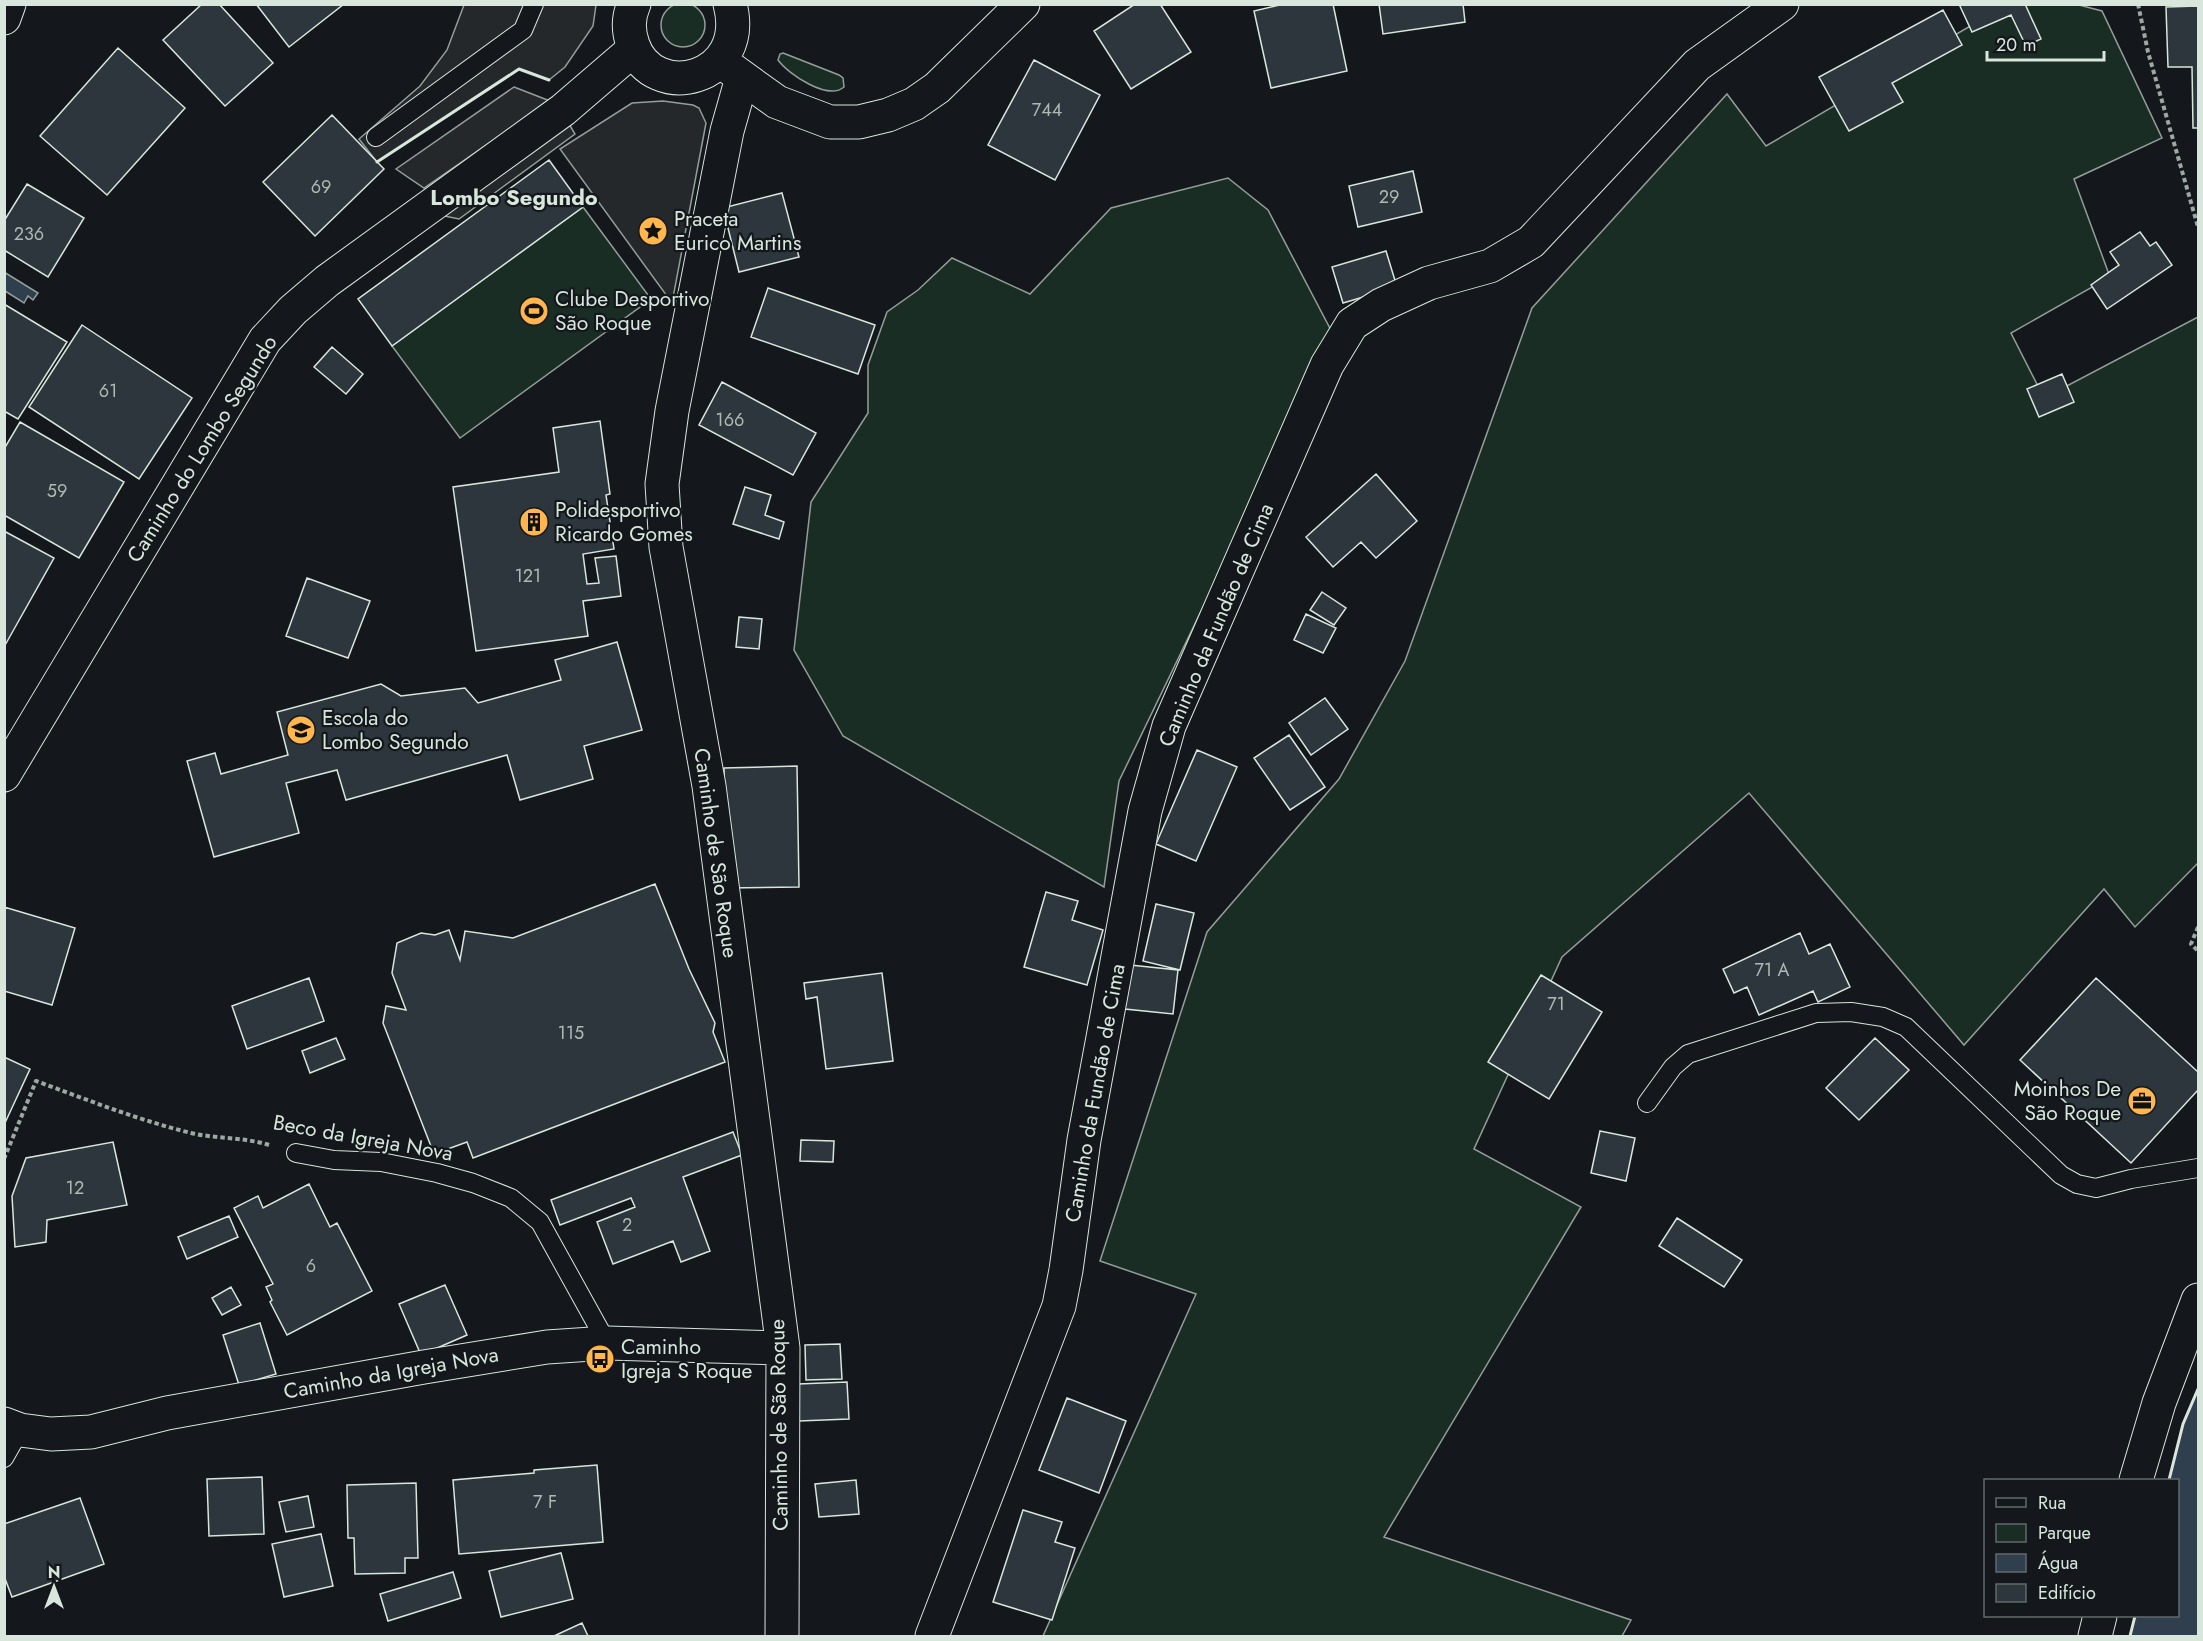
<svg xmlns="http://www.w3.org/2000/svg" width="2203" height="1641" viewBox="0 0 2203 1641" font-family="Jost,sans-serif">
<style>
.green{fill:#1a2d24;stroke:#939e99;stroke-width:1.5}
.parking{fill:#24282b;stroke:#939e99;stroke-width:1.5}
.water{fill:#2f3f4d;stroke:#939e99;stroke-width:1.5}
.building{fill:#2c363c;stroke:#d8e6dc;stroke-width:1.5}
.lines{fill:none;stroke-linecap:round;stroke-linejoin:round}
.service-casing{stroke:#d8e6dc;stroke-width:20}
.minor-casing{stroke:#d8e6dc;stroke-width:35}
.tertiary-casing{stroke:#d8e6dc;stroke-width:35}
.secondary-casing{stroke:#d8e6dc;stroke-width:35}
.path{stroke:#9da8a2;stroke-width:4;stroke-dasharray:4.5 3;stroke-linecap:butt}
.service{stroke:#14181c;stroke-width:18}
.minor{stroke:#14181c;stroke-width:33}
.tertiary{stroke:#14181c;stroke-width:33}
.secondary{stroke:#14181c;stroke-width:33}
.wall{stroke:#d8e6dc;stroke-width:3}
.labels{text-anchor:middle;stroke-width:4.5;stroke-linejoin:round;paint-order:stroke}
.number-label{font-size:18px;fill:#adbab4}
.poi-label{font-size:21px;fill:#d8e6dc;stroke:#14181c;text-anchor:start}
.street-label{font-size:21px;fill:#d8e6dc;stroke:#14181c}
.neighbourhood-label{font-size:22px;font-weight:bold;fill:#d8e6dc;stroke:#14181c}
</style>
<rect width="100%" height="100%" fill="#14181c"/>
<path class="green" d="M661 25a22 22 0 1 1 44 0a22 22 0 1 1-44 0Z
M 2006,5 L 2079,5 L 2102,11 L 2162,138 L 2074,179 L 2110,277 L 2011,333 L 2044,398 L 2198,317 L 2198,863 L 2135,927 L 2104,889 L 1964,1045 L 1749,793 L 1562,957 L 1474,1149 L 1581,1207 L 1384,1537 L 1631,1620 L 1622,1636 L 1043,1636 L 1196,1294 L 1100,1261 L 1207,932 L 1339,779 L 1405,661 L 1532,308 L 1727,94 L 1766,146 Z
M 783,53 L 839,75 L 843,78 L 844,87 C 828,101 788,74 778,60 L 780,54 Z
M 1228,178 L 1268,210 L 1334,336 L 1119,781 L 1104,887 L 843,736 L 794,650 L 811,502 L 868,413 L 868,365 L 887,312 L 918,290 L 952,258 L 1030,294 L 1111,208 Z
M 583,207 L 651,299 L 460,438 L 392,346 Z"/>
<path class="parking" d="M 464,5 L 596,5 L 593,26 L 565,67 L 549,80 L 519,69 L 377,162 L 359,139 L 420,86 L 447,50 Z
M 514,87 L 550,101 L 424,188 L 396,169 Z
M 663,101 L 693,105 L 699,108 L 706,123 L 672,303 L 560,149 L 632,103 Z
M 569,124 L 575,134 L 459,219 L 440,215 Z"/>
<path class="water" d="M 4,272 L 38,293 L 33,300 L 28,296 L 24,303 L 5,291 Z
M 2198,1389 L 2198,1636 L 2130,1636 L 2135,1616 L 2178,1616 L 2178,1480 L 2169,1480 L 2183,1424 Z"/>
<path class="building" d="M 202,4 L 219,4 L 273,63 L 225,106 L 163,40 Z
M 256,4 L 344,4 L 289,47 Z
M 1135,4 L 1160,4 L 1191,52 L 1131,89 L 1094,31 Z
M 1284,4 L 1333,4 L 1347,71 L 1271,88 L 1254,11 Z
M 1379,4 L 1463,4 L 1465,22 L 1383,34 Z
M 1959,4 L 2025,4 L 2041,39 L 2026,46 L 2011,15 L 1972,32 Z
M 2198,6 L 2198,128 L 2193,128 L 2192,67 L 2168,67 L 2166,7 Z
M 1943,10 L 1962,45 L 1892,83 L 1903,102 L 1849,131 L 1819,77 Z
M 118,48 L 185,108 L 107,195 L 40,136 Z
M 1034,60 L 1100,95 L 1055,180 L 988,145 Z
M 332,115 L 384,169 L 315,236 L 263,182 Z
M 549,160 L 583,207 L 392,346 L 358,299 Z
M 1413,171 L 1422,212 L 1358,227 L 1349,186 Z
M 27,184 L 84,218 L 48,277 L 4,250 L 4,221 Z
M 782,193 L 799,257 L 739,272 L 723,208 Z
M 2140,232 L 2150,246 L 2156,242 L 2172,265 L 2107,309 L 2091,285 L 2119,265 L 2110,252 Z
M 1386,251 L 1397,287 L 1343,303 L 1332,267 Z
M 768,288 L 875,325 L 858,374 L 751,337 Z
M 4,304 L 67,342 L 18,419 L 4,411 Z
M 82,325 L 192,398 L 139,479 L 29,407 Z
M 332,347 L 363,374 L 346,394 L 314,367 Z
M 2062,374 L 2074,402 L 2039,417 L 2027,389 Z
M 722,382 L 816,433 L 793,475 L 699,425 Z
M 600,421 L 610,494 L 606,495 L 614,549 L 583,554 L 587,584 L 599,583 L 595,558 L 616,556 L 621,596 L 583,601 L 588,636 L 476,651 L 453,487 L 559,472 L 553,428 Z
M 20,422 L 124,482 L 79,558 L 4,515 L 4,449 Z
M 1376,474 L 1417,521 L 1376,558 L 1361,542 L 1333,567 L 1306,537 Z
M 745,487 L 771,495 L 765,515 L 784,522 L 779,539 L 733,524 Z
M 4,531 L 54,558 L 4,647 Z
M 307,578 L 370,601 L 348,658 L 286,636 Z
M 1322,592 L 1346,608 L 1334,625 L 1310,610 Z
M 1306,614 L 1336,628 L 1323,653 L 1294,640 Z
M 739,617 L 762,619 L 759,649 L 736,647 Z
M 617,642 L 642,730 L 584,746 L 593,779 L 520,800 L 507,755 L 346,800 L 337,770 L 286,783 L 299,833 L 214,857 L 187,761 L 215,753 L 221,774 L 288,755 L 277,712 L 381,684 L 401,696 L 465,688 L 478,703 L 561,680 L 555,660 Z
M 1325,698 L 1348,729 L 1311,755 L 1289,723 Z
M 1289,735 L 1325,787 L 1290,810 L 1254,758 Z
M 1197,750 L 1237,767 L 1196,861 L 1156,844 Z
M 797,766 L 799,887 L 727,888 L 724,768 Z
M 655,884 L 689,969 L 715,1023 L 713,1032 L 725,1062 L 473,1158 L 467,1142 L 434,1154 L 383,1023 L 386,1006 L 406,1010 L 392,973 L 397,943 L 421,933 L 435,935 L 449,930 L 460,960 L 465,931 L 513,938 Z
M 1046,892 L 1078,901 L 1072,920 L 1103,930 L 1087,985 L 1024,967 Z
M 1156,904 L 1194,913 L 1180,970 L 1143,961 Z
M 4,907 L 75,928 L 52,1005 L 4,991 Z
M 1800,933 L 1809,954 L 1830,944 L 1850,987 L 1818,1002 L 1813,991 L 1759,1015 L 1747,987 L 1734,993 L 1723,969 Z
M 1130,965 L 1178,970 L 1173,1014 L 1125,1009 Z
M 882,973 L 893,1061 L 826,1069 L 817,997 L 806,999 L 804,983 Z
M 1541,975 L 1602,1012 L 1549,1099 L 1488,1062 Z
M 309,978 L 324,1021 L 247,1049 L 232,1006 Z
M 2096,978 L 2198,1072 L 2198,1090 L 2131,1163 L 2020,1060 Z
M 336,1038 L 345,1059 L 310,1073 L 302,1051 Z
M 1875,1038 L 1909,1070 L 1859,1120 L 1826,1088 Z
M 4,1057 L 30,1069 L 4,1125 Z
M 1600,1131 L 1635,1138 L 1626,1181 L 1591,1173 Z
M 733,1132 L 742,1155 L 683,1177 L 710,1251 L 681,1262 L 673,1241 L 613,1264 L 597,1222 L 635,1207 L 631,1198 L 560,1225 L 551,1200 Z
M 801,1140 L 834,1141 L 833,1162 L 800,1161 Z
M 113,1142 L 127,1205 L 47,1220 L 46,1242 L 15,1247 L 12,1196 L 26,1158 Z
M 309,1184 L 330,1227 L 337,1223 L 372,1291 L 287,1335 L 270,1302 L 272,1300 L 266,1287 L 273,1284 L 234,1208 L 258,1196 L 263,1208 Z
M 229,1216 L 238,1237 L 187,1259 L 178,1237 Z
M 1677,1218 L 1742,1260 L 1724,1287 L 1659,1246 Z
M 445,1285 L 467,1335 L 421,1355 L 399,1304 Z
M 231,1287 L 241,1305 L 222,1315 L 212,1298 Z
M 260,1323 L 276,1374 L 239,1385 L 223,1335 Z
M 840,1344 L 842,1379 L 806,1380 L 805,1345 Z
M 847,1382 L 849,1419 L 799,1421 L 798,1384 Z
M 1067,1398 L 1126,1421 L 1099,1493 L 1039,1470 Z
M 597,1465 L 603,1542 L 459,1554 L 453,1480 L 534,1473 L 534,1470 Z
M 262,1477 L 264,1534 L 209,1536 L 207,1479 Z
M 856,1480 L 859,1514 L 819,1517 L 815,1484 Z
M 416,1483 L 418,1558 L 405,1558 L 405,1573 L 355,1574 L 354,1538 L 348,1538 L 347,1485 Z
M 308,1496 L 314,1527 L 286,1532 L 279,1502 Z
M 80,1498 L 104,1564 L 12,1597 L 4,1576 L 4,1524 Z
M 1023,1510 L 1062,1522 L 1055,1542 L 1075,1548 L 1052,1620 L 993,1602 Z
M 321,1534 L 333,1586 L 284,1597 L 272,1544 Z
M 561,1553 L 573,1599 L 501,1617 L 489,1571 Z
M 453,1572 L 461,1598 L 388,1621 L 380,1594 Z
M 582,1623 L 588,1636 L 554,1636 Z"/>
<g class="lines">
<g class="service-casing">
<path id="service" d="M 376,137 L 523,30 L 534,4
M 1647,1103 L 1673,1067 L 1688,1054 L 1816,1013 L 1851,1012 L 1883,1017 L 1906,1027 L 2061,1175 L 2077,1184 L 2096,1188 L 2131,1179 L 2198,1168
M 296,1153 L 334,1160 L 381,1162 L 437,1173 L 473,1183 L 511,1198 L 540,1222 L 607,1343
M 4,1458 L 20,1430"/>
</g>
<g class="minor-casing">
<path id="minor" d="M 742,78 L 727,131 L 672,411 L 662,484 L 666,547 L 709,786 L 783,1348 L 782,1636
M 4,775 L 265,340 L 293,310 L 327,281 L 563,110 L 634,49
M 4,1424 L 20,1430 L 51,1434 L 91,1432 L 167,1413 L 424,1367 L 547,1347 L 607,1343 L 783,1348
M 932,1636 L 1059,1306 L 1066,1270 L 1084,1140 L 1145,811 L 1169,726 L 1327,365 L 1352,324 L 1381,305 L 1429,283 L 1490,266 L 1531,242 L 1697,65 L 1782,4"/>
</g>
<g class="tertiary-casing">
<path id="tertiary" d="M 4,18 L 9,4"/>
</g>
<g class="secondary-casing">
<path id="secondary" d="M 634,4 C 628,17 628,31 633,45 C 653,103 750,81 730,4
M 720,61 L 777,102 L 830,122 L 859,122 L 888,115 L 914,104 L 937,88 L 1023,4
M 2136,1480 L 2159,1403 L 2198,1300
M 2095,1636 L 2100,1616"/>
</g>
<path class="path" d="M 2138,4 L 2148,52 L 2198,227
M 2198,927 L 2191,944 L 2198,951
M 4,1159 L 36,1081 C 88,1100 138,1120 191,1133 C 217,1139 244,1137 269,1145"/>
<use href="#service" class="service"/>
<use href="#minor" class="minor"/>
<use href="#tertiary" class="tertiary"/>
<use href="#secondary" class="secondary"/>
<path class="wall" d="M 377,162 L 519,69 L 549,80
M 2169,1480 L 2183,1424 L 2198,1389
M 2130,1636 L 2135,1616"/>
</g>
<defs>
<g id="sight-disc" transform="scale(1.5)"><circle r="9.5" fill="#ffb74d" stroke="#14181c"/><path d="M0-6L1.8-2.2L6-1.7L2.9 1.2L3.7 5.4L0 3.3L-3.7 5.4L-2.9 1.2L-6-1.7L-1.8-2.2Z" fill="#111"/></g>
<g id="stadium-disc" transform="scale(1.5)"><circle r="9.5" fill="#ffb74d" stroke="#14181c"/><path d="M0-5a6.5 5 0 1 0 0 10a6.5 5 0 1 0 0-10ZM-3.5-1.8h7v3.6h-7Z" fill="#111"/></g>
<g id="building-disc" transform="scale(1.5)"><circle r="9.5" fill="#ffb74d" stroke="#14181c"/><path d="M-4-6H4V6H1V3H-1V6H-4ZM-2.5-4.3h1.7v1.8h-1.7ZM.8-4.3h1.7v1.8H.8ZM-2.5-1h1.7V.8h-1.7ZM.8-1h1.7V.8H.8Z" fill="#111"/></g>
<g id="school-disc" transform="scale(1.5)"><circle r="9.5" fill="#ffb74d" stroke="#14181c"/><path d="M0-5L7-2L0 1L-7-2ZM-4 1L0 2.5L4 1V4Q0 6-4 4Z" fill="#111"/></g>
<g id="office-disc" transform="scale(1.5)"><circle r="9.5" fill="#ffb74d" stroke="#14181c"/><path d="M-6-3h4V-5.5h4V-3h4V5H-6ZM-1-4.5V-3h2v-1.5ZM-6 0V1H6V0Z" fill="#111"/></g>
<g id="bus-disc" transform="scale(1.5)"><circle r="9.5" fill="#ffb74d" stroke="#14181c"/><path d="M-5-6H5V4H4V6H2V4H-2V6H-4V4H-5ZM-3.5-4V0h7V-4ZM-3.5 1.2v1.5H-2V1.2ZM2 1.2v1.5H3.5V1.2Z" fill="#111"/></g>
</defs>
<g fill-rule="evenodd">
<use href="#sight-disc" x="653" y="231"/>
<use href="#stadium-disc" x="534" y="311"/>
<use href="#building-disc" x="534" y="522"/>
<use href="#school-disc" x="301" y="730"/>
<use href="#office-disc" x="2142" y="1101"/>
<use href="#bus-disc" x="600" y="1359"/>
</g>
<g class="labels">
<g class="number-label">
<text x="1047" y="116">744</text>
<text x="321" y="193">69</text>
<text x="1389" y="203">29</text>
<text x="29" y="240">236</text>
<text x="108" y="397">61</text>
<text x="730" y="426">166</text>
<text x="57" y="497">59</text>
<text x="528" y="582">121</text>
<text x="1772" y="976">71 A</text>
<text x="1556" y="1010">71</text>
<text x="571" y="1039">115</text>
<text x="75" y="1194">12</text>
<text x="627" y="1231">2</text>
<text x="311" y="1272">6</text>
<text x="545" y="1508">7 F</text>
</g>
<g class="poi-label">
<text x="674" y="226">Praceta<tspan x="674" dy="24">Eurico Martins</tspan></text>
<text x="555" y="306">Clube Desportivo<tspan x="555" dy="24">São Roque</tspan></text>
<text x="555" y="517">Polidesportivo<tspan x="555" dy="24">Ricardo Gomes</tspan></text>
<text x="322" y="725">Escola do<tspan x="322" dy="24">Lombo Segundo</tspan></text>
<text x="2121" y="1096" text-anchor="end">Moinhos De<tspan x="2121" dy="24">São Roque</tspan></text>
<text x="621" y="1354">Caminho<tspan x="621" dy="24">Igreja S Roque</tspan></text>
</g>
<g class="street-label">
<text transform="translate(202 449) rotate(-58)" y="7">Caminho do Lombo Segundo</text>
<text transform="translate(1216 625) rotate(-67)" y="7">Caminho da Fundão de Cima</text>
<text transform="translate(716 853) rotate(82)" y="7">Caminho de São Roque</text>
<text transform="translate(1095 1093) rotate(-80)" y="7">Caminho da Fundão de Cima</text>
<text transform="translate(363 1138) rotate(10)" y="7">Beco da Igreja Nova</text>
<text transform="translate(391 1373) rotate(-10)" y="7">Caminho da Igreja Nova</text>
<text transform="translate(779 1425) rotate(-91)" y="7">Caminho de São Roque</text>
</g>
<g class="neighbourhood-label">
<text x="514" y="205">Lombo Segundo</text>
</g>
</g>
<rect width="2203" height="1641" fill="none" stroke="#d8e6dc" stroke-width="12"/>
<rect x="1984" y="1479" width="195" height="138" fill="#14181c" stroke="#626a69" stroke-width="1.5"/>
<rect x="1996" y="1498" width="30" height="9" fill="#14181c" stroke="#626a69" stroke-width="1.5"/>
<text x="2038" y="1509" font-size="18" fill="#d8e6dc">Rua</text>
<rect x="1996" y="1524" width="30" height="18" fill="#1a2d24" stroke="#626a69" stroke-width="1.5"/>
<text x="2038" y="1539" font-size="18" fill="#d8e6dc">Parque</text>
<rect x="1996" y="1554" width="30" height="18" fill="#2f3f4d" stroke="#626a69" stroke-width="1.5"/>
<text x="2038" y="1569" font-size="18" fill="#d8e6dc">Água</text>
<rect x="1996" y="1584" width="30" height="18" fill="#2c363c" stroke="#626a69" stroke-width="1.5"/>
<text x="2038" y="1599" font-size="18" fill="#d8e6dc">Edifício</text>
<g transform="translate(54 1587)" stroke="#14181c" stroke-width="4.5" paint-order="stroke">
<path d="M0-4.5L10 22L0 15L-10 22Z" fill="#d8e6dc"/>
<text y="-9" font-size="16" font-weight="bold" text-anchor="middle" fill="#d8e6dc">N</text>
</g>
<path d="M1987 51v9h117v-9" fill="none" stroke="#d8e6dc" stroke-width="3"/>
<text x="1996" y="51" font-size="18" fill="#d8e6dc" stroke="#14181c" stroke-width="4.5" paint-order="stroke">20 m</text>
</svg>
